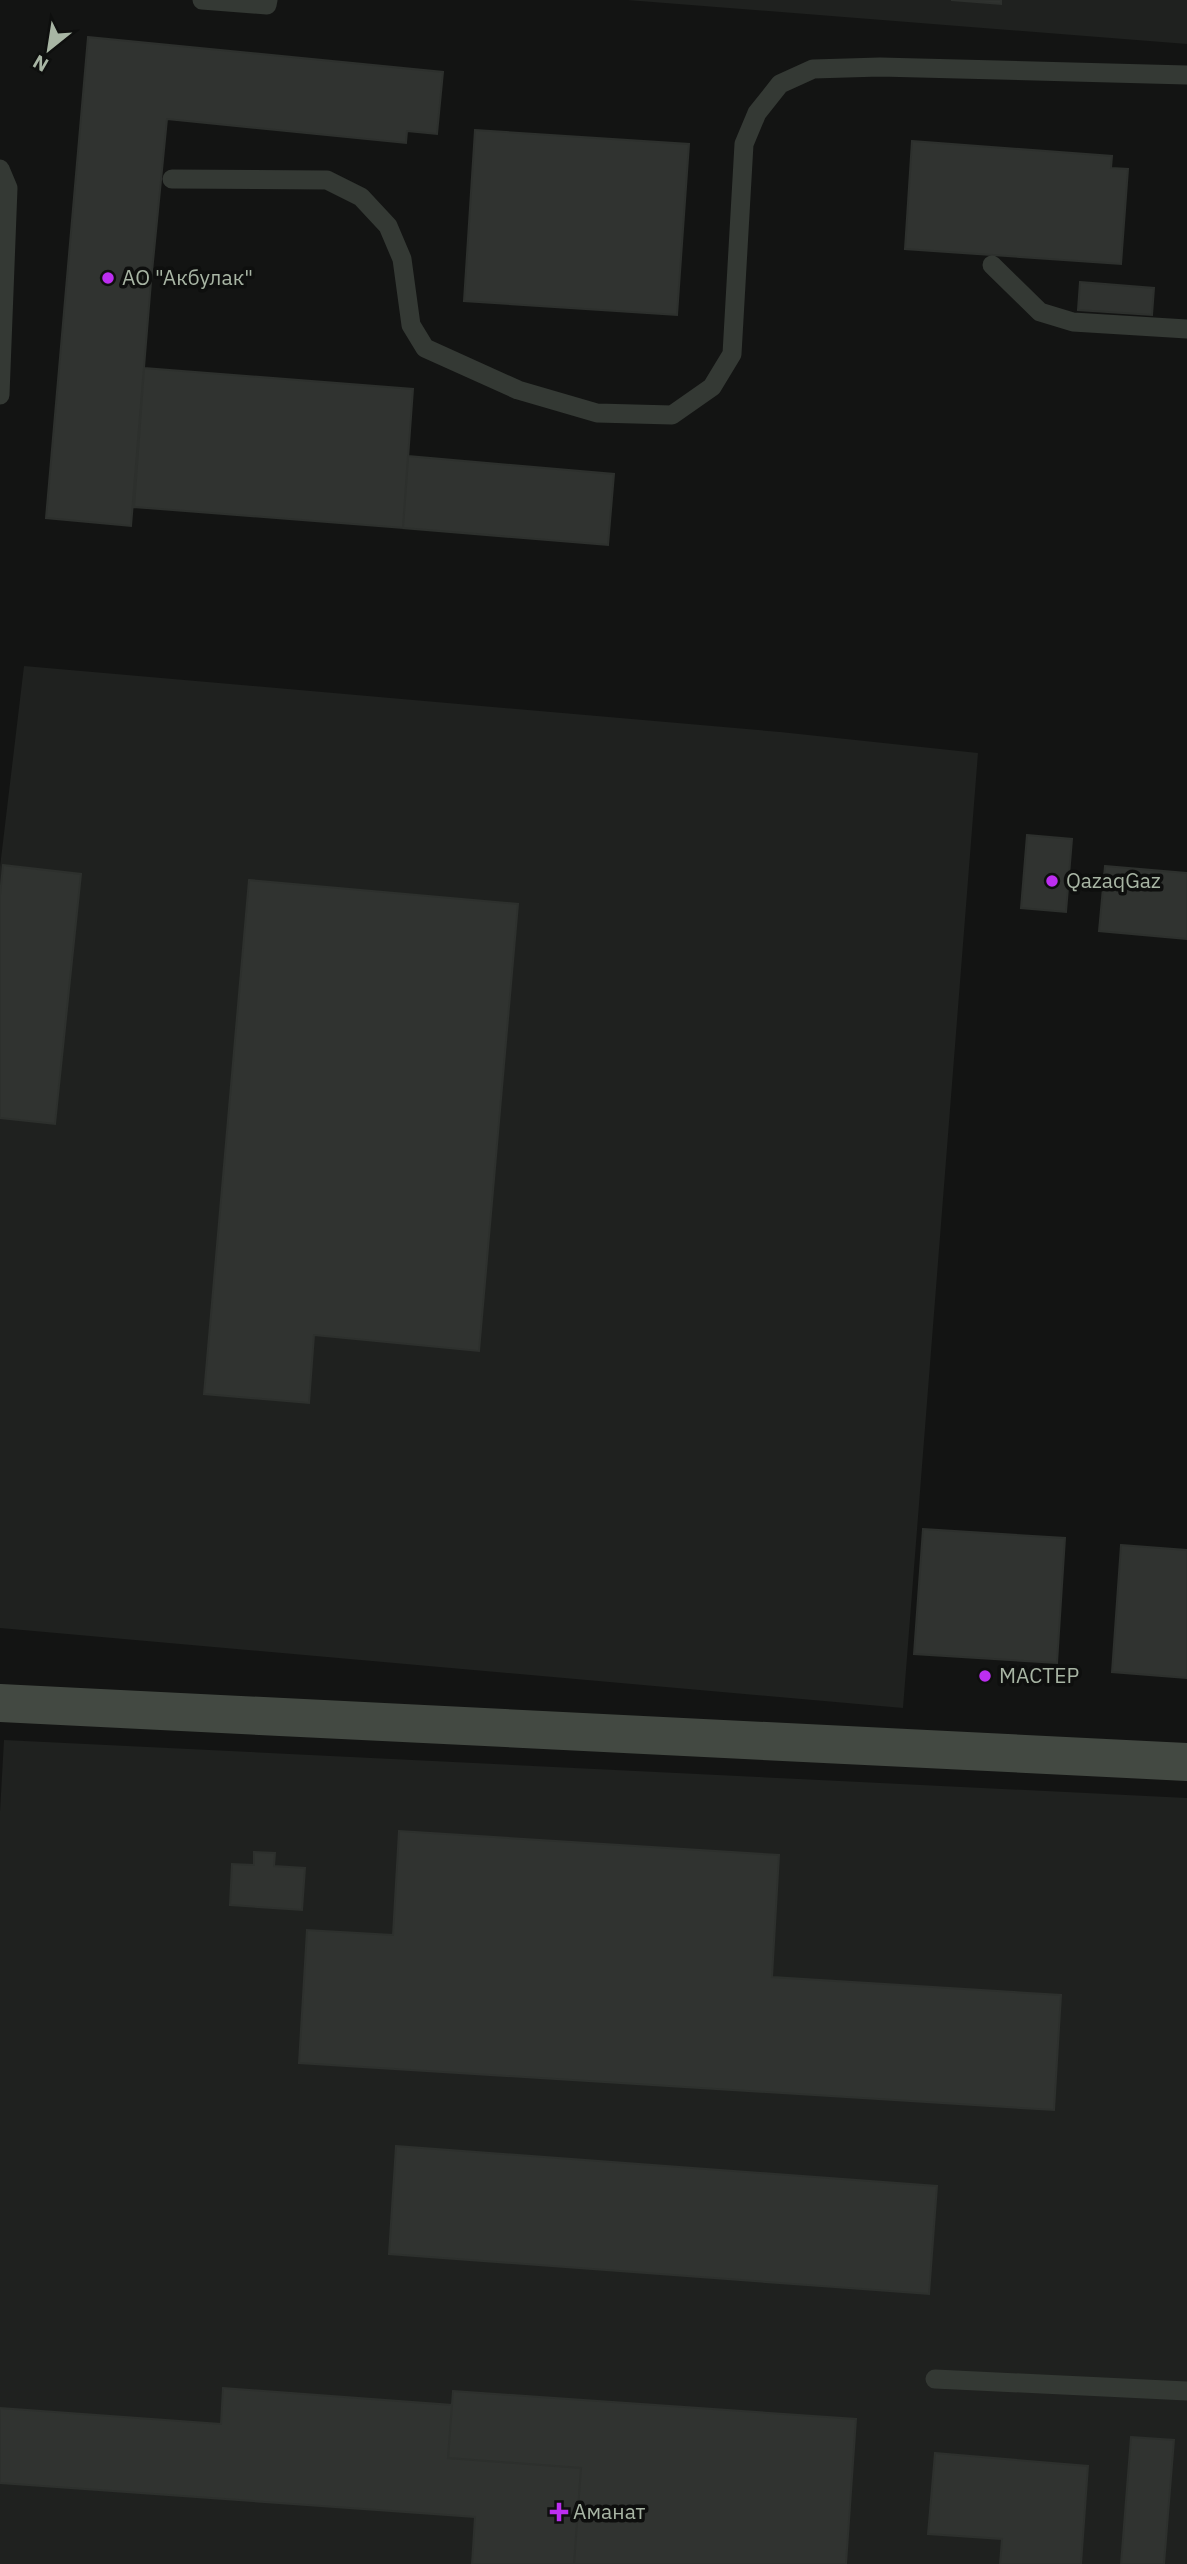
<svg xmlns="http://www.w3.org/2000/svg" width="1187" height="2564" viewBox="0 0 1187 2564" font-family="'IBM Plex Sans',sans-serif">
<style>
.built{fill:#1f211f}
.building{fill:#303330;stroke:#2d302d;stroke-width:2}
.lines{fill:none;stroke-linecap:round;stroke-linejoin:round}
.lane{stroke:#343934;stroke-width:19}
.secondary{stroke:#434942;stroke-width:38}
.poi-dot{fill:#bd2ef1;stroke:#0e0f0e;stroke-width:2.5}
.labels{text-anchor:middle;stroke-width:7;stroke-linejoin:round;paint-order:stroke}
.poi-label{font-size:21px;fill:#a8b5a4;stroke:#0e0f0e;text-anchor:start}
</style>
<rect width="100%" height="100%" fill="#131413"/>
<path class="built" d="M 627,0 L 1187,0 L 1187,44 Z
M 24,666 L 780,732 L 978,753 L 903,1708 L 0,1628 L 0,867 Z
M 4,1740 L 1187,1798 L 1187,2564 L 0,2564 L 0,1812 Z"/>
<path class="building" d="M 951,0 L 1001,0 L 1001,4 Z
M 88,37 L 443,72 L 437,134 L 407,131 L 406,143 L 167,119 L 151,282 L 131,526 L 46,518 Z
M 475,130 L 689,144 L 677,315 L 464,301 Z
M 912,141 L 1112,156 L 1111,168 L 1128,169 L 1121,264 L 905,249 Z
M 1080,282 L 1154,288 L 1152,315 L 1078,310 Z
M 144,368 L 413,389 L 403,528 L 134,507 Z
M 408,456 L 614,474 L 608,545 L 403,528 Z
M 1027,835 L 1072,839 L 1066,912 L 1021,908 Z
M 3,865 L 81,874 L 55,1124 L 0,1118 L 0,896 Z
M 1105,866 L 1187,873 L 1187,939 L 1099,931 Z
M 249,880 L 518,904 L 479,1351 L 314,1335 L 309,1403 L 204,1394 Z
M 923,1529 L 1065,1538 L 1057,1663 L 914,1654 Z
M 1121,1545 L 1187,1550 L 1187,1678 L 1112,1672 Z
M 399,1831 L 779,1855 L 772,1977 L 1061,1995 L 1054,2110 L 299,2063 L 307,1930 L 393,1935 Z
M 254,1852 L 275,1853 L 274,1866 L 305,1868 L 302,1910 L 230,1905 L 232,1864 L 254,1865 Z
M 396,2146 L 937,2186 L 929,2294 L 389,2254 Z
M 223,2388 L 452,2405 L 448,2458 L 581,2468 L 574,2564 L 472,2564 L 475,2517 L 0,2483 L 0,2408 L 221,2424 Z
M 453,2391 L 856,2419 L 846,2564 L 574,2564 L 581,2468 L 448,2458 Z
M 1131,2437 L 1174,2440 L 1164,2564 L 1121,2564 Z
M 935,2453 L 1088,2466 L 1081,2564 L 1000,2564 L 1002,2539 L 928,2534 Z"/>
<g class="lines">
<path class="lane" d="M 202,0 L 267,5 L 268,0
M 0,169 L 8,188 L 0,395
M 172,179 L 327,180 L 361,197 L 388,226 L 402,259 L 411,325 L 425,348 L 518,390 L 597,413 L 672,415 L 712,387 L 732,354 L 744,144 L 757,113 L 780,84 L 813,69 L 880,67 L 1187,75
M 992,265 L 1040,312 L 1073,322 L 1187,329
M 935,2379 L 1187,2391"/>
<path class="secondary" d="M 0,1703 L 1187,1762"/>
</g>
<g class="poi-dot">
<circle cx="108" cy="278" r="7"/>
<circle cx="1052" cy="881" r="7"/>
<circle cx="985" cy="1676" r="7"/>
<path d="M555.5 2501.5h7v7h7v7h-7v7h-7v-7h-7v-7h7z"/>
</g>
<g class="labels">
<g class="poi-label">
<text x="122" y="285">АО "Акбулак"</text>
<text x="1066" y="888">QazaqGaz</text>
<text x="999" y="1683">МАСТЕР</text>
<text x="573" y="2519">Аманат</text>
</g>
</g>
<g transform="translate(49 49) rotate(210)" stroke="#0e0f0e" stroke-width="5" paint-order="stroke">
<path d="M0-5L12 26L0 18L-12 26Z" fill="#a8b5a4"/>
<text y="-10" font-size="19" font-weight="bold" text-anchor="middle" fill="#a8b5a4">N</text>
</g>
</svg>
